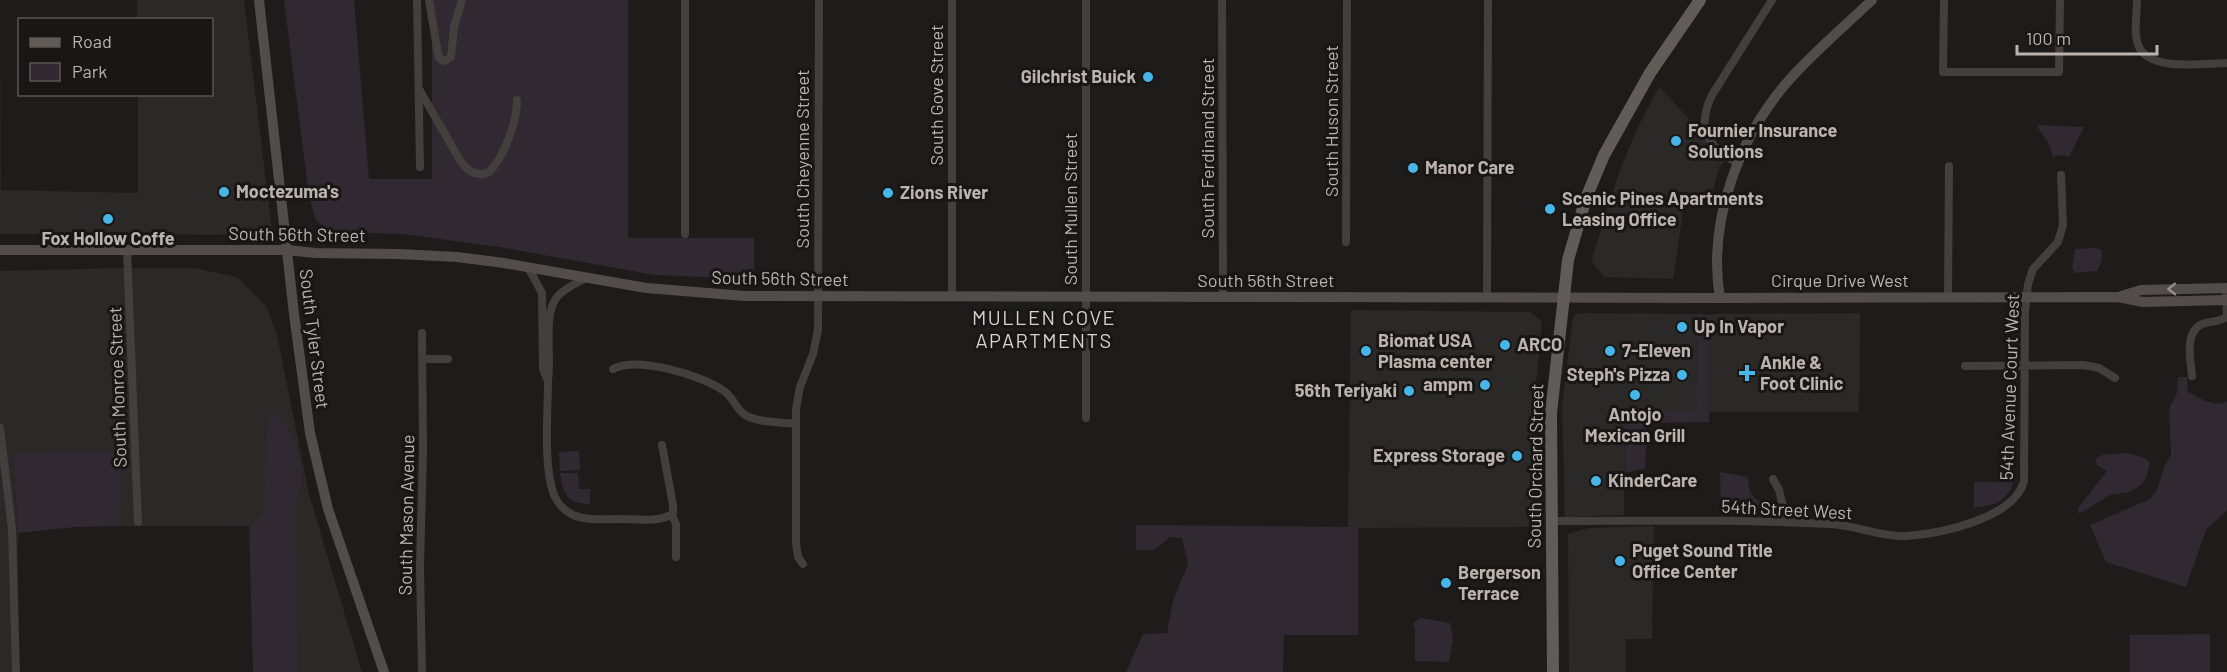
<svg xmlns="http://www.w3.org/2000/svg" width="2227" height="672" viewBox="0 0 2227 672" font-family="Barlow,sans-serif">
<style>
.built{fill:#2a2927}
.green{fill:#302932}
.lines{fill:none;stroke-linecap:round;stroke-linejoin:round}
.street{stroke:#423f3c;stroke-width:8}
.secondary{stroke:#524d4a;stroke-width:10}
.primary{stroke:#615c58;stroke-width:12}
.oneway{stroke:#978f8b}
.poi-dot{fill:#48b5e8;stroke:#181716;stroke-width:2}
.labels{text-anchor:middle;stroke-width:6;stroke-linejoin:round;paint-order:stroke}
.poi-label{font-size:18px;font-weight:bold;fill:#bcb3ae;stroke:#181716;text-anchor:start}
.street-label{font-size:18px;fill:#bcb3ae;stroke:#181716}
.neighbourhood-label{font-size:20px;letter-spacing:1.5px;fill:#d8d3cf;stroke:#181716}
</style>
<rect width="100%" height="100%" fill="#1d1c1b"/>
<path class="built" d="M 137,0 L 244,0 L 272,231 L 267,235 L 0,234 L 0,3 L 1,190 L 138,193 L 138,95 L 212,94 L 212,20 L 137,19 Z
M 1659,86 L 1726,160 L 1719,167 L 1713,190 L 1708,197 L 1685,198 L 1673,279 L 1604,277 L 1592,262 L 1593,255 L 1620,170 L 1637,129 Z
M 117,268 L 194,268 L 237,277 L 267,307 L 277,335 L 309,494 L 362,672 L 288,672 L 287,526 L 120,526 L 120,451 L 13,453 L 18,533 L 17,672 L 0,672 L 0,271 Z
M 1351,310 L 1531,312 L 1542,322 L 1533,415 L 1533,527 L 1348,528 Z
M 1584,313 L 1697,314 L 1696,411 L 1626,411 L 1624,515 L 1565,517 L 1562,406 L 1573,317 L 1576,314 Z
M 1860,313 L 1859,412 L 1709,412 L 1708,314 Z
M 1654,526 L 1652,639 L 1626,639 L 1626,672 L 1569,672 L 1568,534 L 1589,528 Z"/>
<path class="green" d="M 284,0 L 354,0 L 369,179 L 432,179 L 432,0 L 628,0 L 628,238 L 754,238 L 754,279 L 655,275 L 499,247 L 403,234 L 330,232 L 316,220 L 309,197 Z
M 2036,125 L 2084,127 L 2069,157 L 2059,155 L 2053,157 L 2048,142 Z
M 2096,248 L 2101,250 C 2104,257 2101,264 2097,271 L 2075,273 L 2072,268 L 2075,249 Z
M 1697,314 L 1708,315 L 1709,422 L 1647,423 L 1645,468 L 1625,473 L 1626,411 L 1696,410 Z
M 2178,377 L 2187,377 L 2188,392 C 2200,398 2215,409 2227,401 L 2227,510 L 2206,530 L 2186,587 L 2106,562 L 2090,525 L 2150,499 L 2158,488 L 2164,467 L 2171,455 L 2169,409 L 2177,393 Z
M 271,410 C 291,422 304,462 301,486 C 299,494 297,500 296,509 L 297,672 L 253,672 L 249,526 L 263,514 L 267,432 Z
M 121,451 L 120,526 L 75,527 L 18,533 L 13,452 Z
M 579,451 L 580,470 L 560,471 L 559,452 Z
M 2127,453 L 2142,457 L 2150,462 L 2146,478 L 2142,484 L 2130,492 L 2110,495 L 2079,514 L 2078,508 L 2107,471 L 2097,465 L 2095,459 L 2102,455 Z
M 1720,472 L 1748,477 C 1749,498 1754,500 1772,506 L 1771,512 L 1721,513 Z
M 560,473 L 578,473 L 579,489 L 590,489 L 590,504 C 568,504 563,495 560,473 Z
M 1974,482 L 2013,482 C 2009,501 1992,506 1974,508 Z
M 1136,525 L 1358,527 L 1358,635 L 1284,635 L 1283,672 L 1126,672 L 1143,634 L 1167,633 L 1173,600 L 1188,564 L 1182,538 L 1170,537 L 1154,550 L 1136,550 Z
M 1421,618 L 1450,623 L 1453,638 L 1449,662 L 1415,661 L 1415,628 L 1413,623 Z
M 2210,634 L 2210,672 L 2130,672 L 2130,635 Z"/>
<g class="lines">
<path class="street" d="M 417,0 L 420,167
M 429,0 L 438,54 L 440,59 L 445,61 L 451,57 L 454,27 L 462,0
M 685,0 L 685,234
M 1222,0 L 1223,297
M 1944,0 L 1943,72 L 2059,72 L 2060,0
M 2137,0 C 2137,14 2133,34 2139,47 C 2151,72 2204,63 2227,63
M 419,89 L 461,162 C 468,171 477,178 489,172 C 504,157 517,122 517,100
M 1738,163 C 1707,147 1696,128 1712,95 L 1772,0
M 1346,242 L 1347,0
M 127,251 L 138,522
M 528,267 L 542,293 L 543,369 L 547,379
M 586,278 C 577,283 565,288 558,296 C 542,312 552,358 548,380 C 548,412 543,467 554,495 C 558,504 565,511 573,515 C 587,521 604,519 619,519 C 634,519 662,523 673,513 L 673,505 L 662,445
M 1487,296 L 1488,0
M 952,297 L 952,0
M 1948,298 L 1949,166
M 422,359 L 448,359
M 1965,366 L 2084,365 L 2099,368 L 2115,378
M 613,369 C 637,356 702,375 724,391 C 733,397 736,409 745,415 C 759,423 780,422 796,424
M 2192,376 C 2191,361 2184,335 2200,325 C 2207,321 2216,323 2227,317 L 2226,288
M 1086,418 L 1086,0
M 0,428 L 12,529 L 16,672
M 1773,479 L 1779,490 L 1787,522
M 672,515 L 676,524 L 676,557
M 1552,521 C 1644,521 1738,519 1830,524 C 1856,525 1880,537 1906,536 C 1940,534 2015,518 2024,481 L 2025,312 L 2028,284 L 2033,269 L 2058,242 L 2063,225 L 2061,175
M 803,564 L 798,557 L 796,543 L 796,409 L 800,387 L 813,354 L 818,330 L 819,0
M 422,672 L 420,567 L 423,450 L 422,333"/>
<path class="secondary" d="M 259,0 L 294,314 L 310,433 L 328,509 L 384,672
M 0,250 L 287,250 L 315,253 L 398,254 L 457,257 L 504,263 L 646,288 L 745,296 L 1720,298 L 2118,297 L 2143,302 L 2227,300
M 2121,296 L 2141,290 L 2227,288
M 1720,298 C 1707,222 1739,136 1790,79 C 1815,51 1845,26 1872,0"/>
<path class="primary" d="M 1553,672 L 1551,413 L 1568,260 L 1586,198 L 1604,155 L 1650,73 L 1700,0"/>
</g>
<defs><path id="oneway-chevron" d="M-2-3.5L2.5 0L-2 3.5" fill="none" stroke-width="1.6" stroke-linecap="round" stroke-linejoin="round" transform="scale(1.5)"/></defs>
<use class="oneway" href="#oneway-chevron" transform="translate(2172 289) rotate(179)"/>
<g class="poi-dot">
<circle cx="1148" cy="77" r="6"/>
<circle cx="1676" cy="141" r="6"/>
<circle cx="1413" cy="168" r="6"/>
<circle cx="224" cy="192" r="6"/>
<circle cx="888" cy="193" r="6"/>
<circle cx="1550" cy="209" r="6"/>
<circle cx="108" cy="219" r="6"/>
<circle cx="1682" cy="327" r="6"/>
<circle cx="1505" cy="345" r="6"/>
<circle cx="1366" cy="351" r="6"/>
<circle cx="1610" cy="351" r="6"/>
<path d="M1744 364h6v6h6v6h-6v6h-6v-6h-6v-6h6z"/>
<circle cx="1682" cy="375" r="6"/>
<circle cx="1485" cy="385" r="6"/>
<circle cx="1409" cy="391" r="6"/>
<circle cx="1635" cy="395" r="6"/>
<circle cx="1517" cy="456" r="6"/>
<circle cx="1596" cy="481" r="6"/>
<circle cx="1620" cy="561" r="6"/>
<circle cx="1446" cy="583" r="6"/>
</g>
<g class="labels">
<g class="poi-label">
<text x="1136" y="83" text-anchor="end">Gilchrist Buick</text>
<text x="1688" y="137">Fournier Insurance<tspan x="1688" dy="21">Solutions</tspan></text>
<text x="1425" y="174">Manor Care</text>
<text x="236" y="198">Moctezuma's</text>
<text x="900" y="199">Zions River</text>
<text x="1562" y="205">Scenic Pines Apartments<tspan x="1562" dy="21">Leasing Office</tspan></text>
<text x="108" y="245" text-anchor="middle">Fox Hollow Coffe</text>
<text x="1694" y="333">Up In Vapor</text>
<text x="1378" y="347">Biomat USA<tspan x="1378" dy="21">Plasma center</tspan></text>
<text x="1517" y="351">ARCO</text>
<text x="1622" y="357">7-Eleven</text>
<text x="1760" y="369">Ankle &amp;<tspan x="1760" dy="21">Foot Clinic</tspan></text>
<text x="1670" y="381" text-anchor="end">Steph's Pizza</text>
<text x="1473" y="391" text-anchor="end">ampm</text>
<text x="1397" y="397" text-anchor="end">56th Teriyaki</text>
<text x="1635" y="421" text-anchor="middle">Antojo<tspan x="1635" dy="21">Mexican Grill</tspan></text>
<text x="1505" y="462" text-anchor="end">Express Storage</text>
<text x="1608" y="487">KinderCare</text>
<text x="1632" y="557">Puget Sound Title<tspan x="1632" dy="21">Office Center</tspan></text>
<text x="1458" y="579">Bergerson<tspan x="1458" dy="21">Terrace</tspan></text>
</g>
<g class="street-label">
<text transform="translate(937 95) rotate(-90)" y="6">South Gove Street</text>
<text transform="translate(1332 121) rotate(-90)" y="6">South Huson Street</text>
<text transform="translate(1208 148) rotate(-90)" y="6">South Ferdinand Street</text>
<text transform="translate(803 159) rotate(-90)" y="6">South Cheyenne Street</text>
<text transform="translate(1071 209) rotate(-90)" y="6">South Mullen Street</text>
<text transform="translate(297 235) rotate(1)" y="6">South 56th Street</text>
<text transform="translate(780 279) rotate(1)" y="6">South 56th Street</text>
<text x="1266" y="287">South 56th Street</text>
<text x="1840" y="287">Cirque Drive West</text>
<text transform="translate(314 339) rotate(83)" y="6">South Tyler Street</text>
<text transform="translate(118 387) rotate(-92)" y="6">South Monroe Street</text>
<text transform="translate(2010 387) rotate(-88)" y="6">54th Avenue Court West</text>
<text transform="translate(1536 466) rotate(-89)" y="6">South Orchard Street</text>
<text transform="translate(1787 510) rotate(3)" y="6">54th Street West</text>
<text transform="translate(407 515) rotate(-89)" y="6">South Mason Avenue</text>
</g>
<g class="neighbourhood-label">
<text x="1044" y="325">MULLEN COVE<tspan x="1044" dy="23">APARTMENTS</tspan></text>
</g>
</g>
<rect x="18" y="18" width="195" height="78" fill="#181716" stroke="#5a5553" stroke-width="1.5"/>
<rect x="30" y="38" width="30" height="9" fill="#615c58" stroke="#5a5553" stroke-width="1.5"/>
<text x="72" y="48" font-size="18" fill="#bcb3ae">Road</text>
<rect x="30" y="63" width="30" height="18" fill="#302932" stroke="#5a5553" stroke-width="1.5"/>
<text x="72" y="78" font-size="18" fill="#bcb3ae">Park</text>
<path d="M2017 45v9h140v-9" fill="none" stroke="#bcb3ae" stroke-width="3"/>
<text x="2026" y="45" font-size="18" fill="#bcb3ae" stroke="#181716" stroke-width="4.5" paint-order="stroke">100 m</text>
</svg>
